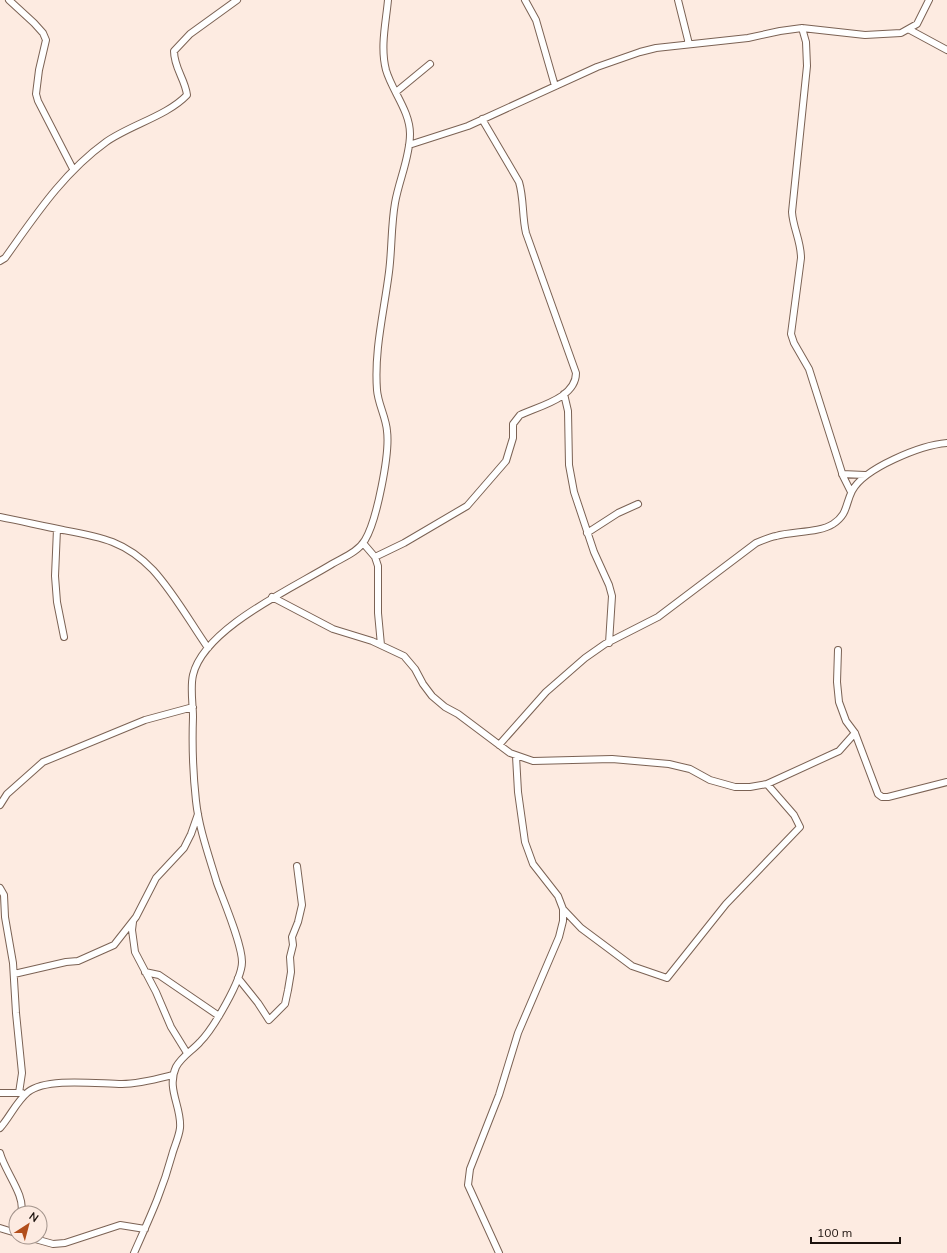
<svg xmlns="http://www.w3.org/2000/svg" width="947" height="1253" viewBox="0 0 947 1253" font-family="Mulish,sans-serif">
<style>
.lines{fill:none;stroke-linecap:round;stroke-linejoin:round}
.minor-casing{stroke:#7b6254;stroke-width:8}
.minor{stroke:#fff;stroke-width:6}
</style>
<rect width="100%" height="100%" fill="#fdebe1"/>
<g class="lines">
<g class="minor-casing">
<path id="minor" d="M 9,0 L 34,23 L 43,33 L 46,40 L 39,70 L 36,94 L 38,101 L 73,169
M 525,0 L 536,20 L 555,86
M 678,0 L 689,44
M 802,28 L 806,42 L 807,66 L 792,212 C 793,228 801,241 801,258 L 791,334 L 794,343 L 809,369 L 843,476 L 851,492
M 910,30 L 947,50
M 396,92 L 430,64
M 409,145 L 468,126 L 597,67 L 640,52 L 656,48 L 748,38 L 780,31 L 802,28 L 865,35 L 901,33 L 917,24 L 929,0
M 0,261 L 5,258 C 35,216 63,173 106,142 C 130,125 167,116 187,95 C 185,79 174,68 174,51 L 190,34 L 237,0
M 564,394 L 568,411 L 569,465 L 574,492 L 594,552 L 609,585 L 612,596 L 609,643
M 842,474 L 865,475
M 0,517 C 21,521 42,526 63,530 C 101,537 125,541 153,570 C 174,593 190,622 208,648
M 57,529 L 55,576 L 57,602 L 64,637
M 587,533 L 618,513 L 638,504
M 363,543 L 375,557 L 378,566 L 378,613 L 381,645
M 375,557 L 404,543 L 467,506 L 506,461 L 513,438 L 513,424 L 520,415 C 539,406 576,398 576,373 L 526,233 C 522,216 524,199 519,182 L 482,119
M 272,597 L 333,629 L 372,641 L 404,656 L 415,669 L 423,684 L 432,696 L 445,707 L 458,714 L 510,753 L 533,761 L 612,759 L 669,764 L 690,769 L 710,780 L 735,787 L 750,787 L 767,784 L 839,751 L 855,733
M 838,650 L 837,682 L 839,702 L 846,721 L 855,733 L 878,794 L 882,797 L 888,797 L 947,782
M 499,745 L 546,692 L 585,658 L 605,644 L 658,617 L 756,543 C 763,540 770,537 776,536 C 793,531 819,533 833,524 C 848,514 845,505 852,491 C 864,468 921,445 947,443
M 0,805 L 7,794 L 43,762 L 145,720 L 193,707
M 0,888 L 4,895 L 5,917 L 13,963 L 16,1013 L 22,1073 L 19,1093
M 563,909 L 581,928 L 632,966 L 667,978 L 726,904 L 800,827 L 794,815 L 767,784
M 133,922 L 132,930 L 135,952 L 156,992 L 171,1027 L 187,1053
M 145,972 L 159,975 L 219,1016
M 14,974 L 66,962 L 78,961 L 114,945 L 136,917 L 156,878 L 184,848 L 191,834 L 198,814
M 238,978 L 258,1003 L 269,1020 L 285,1004 L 288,990 L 291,972 L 290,957 L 293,945 L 292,937 L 298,922 L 302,905 L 297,866
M 0,1093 L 22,1093
M 0,1128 C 10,1117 16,1102 28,1092 C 47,1077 99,1084 122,1084 C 139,1084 157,1079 173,1075
M 0,1153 C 5,1172 26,1196 21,1213
M 0,1228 L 16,1233
M 28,1237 L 53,1244 L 65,1243 L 120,1225 L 145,1229
M 134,1253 C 149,1219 162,1192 172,1155 C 174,1147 179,1137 180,1128 C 182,1107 166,1089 176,1067 C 182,1056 192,1051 200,1042 C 213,1029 242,980 242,962 C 242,944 224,902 217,883 C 209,856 199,829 196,801 C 193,774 192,745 193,717 C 193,704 190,688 193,675 C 204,628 293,588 332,564 C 344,557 358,552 365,540 C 377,520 390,453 387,431 C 386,417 378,404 377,390 C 374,350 384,312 389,272 C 392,249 391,226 395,203 C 399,180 410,157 410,134 C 410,111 392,91 386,70 C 380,47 386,22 388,0
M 499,1253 L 468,1185 L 470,1169 L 499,1095 L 518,1033 L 559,937 L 563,921 L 563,909 L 558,896 L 533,864 L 525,842 L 518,792 L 516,756"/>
</g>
<use href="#minor" class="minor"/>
</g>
<g transform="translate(28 1225) rotate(36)"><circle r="19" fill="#fdebe1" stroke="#a3948c"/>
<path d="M0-3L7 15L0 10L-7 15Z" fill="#b24e1b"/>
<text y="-6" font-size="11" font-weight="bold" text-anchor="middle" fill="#1b110c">N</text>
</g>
<path d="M811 1237v6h89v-6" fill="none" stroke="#1b110c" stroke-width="2"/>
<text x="817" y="1237" font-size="12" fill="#1b110c" stroke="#fdebe1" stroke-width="3" paint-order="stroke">100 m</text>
</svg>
